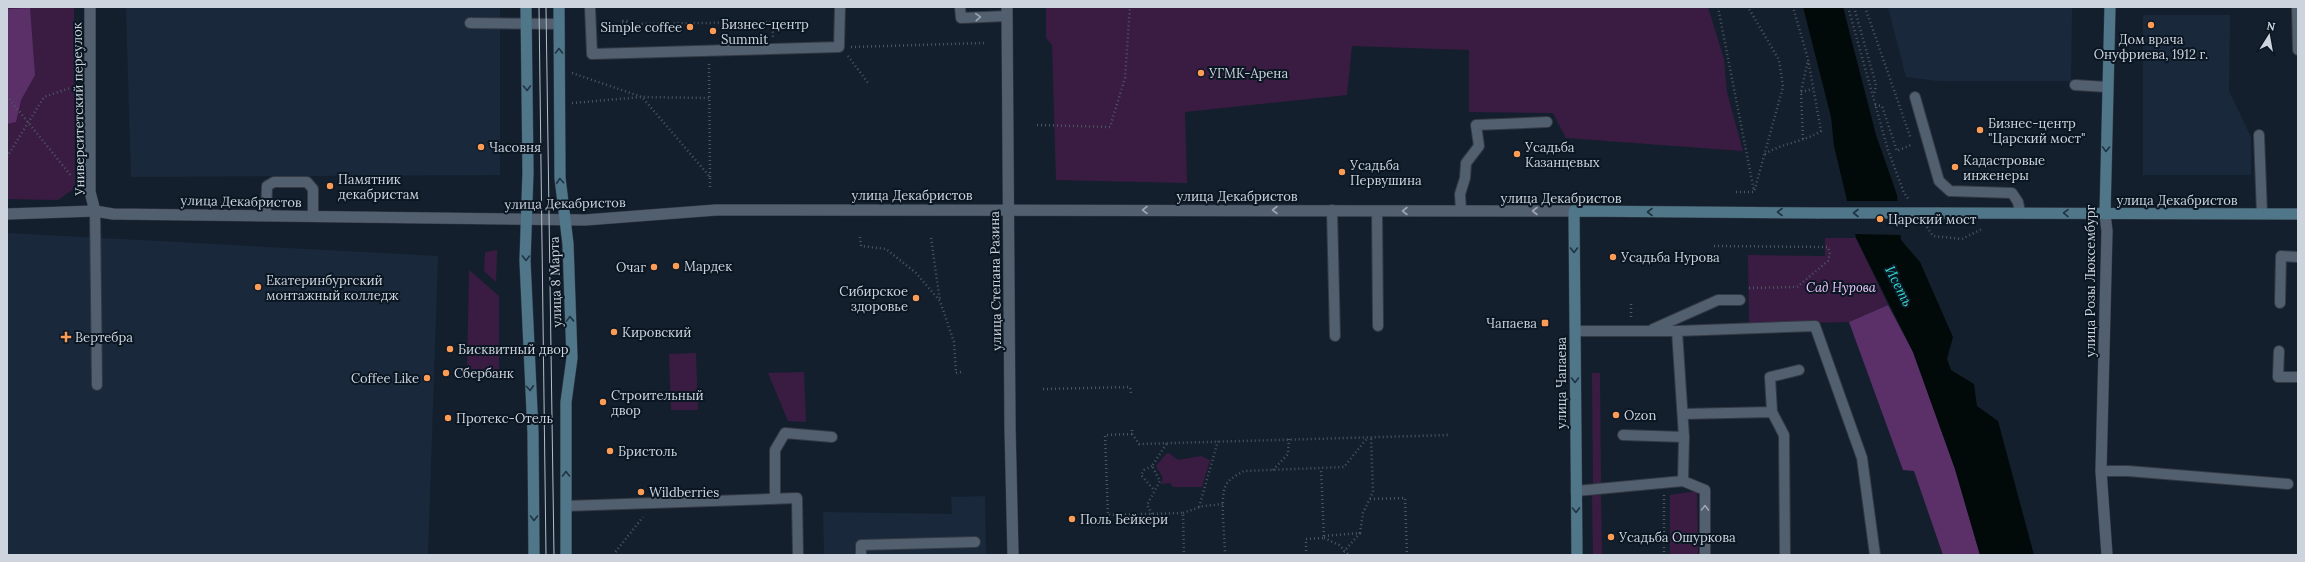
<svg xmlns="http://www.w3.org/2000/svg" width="2305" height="562" viewBox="0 0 2305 562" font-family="Lora,serif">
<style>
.built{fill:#19293b}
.green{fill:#3a1c43}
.forest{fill:#5b3068}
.water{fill:#010a09}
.pier{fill:#141f2d}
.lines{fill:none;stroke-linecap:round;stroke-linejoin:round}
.service-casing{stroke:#333a44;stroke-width:12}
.minor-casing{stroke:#333a44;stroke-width:12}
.tertiary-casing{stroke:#333a44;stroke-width:12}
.secondary-casing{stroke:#333a44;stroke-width:12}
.path{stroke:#4d5763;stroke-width:2.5;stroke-dasharray:1 3;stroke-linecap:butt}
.service{stroke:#525f6e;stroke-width:10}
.minor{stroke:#525f6e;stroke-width:11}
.tertiary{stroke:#525f6e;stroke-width:11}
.secondary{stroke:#4f7689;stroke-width:11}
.tram{stroke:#b6bec7;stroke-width:1}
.secondary-bridge-casing{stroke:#333a44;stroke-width:12;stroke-linecap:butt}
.secondary-bridge{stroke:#4f7689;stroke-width:11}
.oneway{stroke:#9ca5b1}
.oneway2{stroke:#1f3342}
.poi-dot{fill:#fd9c55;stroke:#0b1623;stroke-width:1.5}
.labels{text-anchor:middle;stroke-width:4;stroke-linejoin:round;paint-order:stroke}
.poi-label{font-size:13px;fill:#cdd4dd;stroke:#0b1623;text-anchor:start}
.street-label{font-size:13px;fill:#cdd4dd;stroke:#0b1623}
.park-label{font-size:13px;font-style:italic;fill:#edc7fa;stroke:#0b1623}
.water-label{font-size:14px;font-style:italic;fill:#31ddd1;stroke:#0b1623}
</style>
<rect width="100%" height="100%" fill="#141f2d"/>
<path class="built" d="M 126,7 L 500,7 L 500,175 L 131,177 Z
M 1888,7 L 2072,7 L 2071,81 L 1938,81 L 1906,77 Z
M 2143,15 L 2230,15 L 2229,91 L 2251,137 L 2251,175 L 2143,175 Z
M 7,233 L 438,256 L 428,555 L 7,555 Z
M 985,496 L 986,555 L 824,555 L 823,512 L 952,514 L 951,497 Z"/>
<path class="green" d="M 7,7 L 74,7 L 75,188 L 58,200 L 7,199 Z
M 1046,7 L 1708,7 L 1724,59 L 1727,92 L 1743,151 L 1566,138 L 1553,113 L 1469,112 L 1469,50 L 1352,46 L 1347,95 L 1185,112 L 1187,183 L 1056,180 L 1052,45 L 1046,38 Z
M 1825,238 L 1856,238 L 1888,305 L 1849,322 L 1749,324 L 1748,255 L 1825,256 Z
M 497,250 L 496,282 L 484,271 L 485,252 Z
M 469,270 L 499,296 L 499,374 L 467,373 Z
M 696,353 L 698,410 L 671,410 L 669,354 Z
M 804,372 L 806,422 L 788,421 L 768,373 Z
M 1592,373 L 1600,373 L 1601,484 L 1593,484 Z
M 1169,453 L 1178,460 L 1201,456 L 1210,460 L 1202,487 L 1173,487 L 1170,483 L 1161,484 L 1163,478 L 1156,466 L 1166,454 Z
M 1697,491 L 1698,555 L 1670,555 L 1670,495 Z
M 1592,495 L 1601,495 L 1602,555 L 1593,555 Z"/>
<path class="forest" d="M 30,8 L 35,75 L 21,100 L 16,122 L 7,124 L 7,9 Z
M 1888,305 L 1913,352 L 1955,469 L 1980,555 L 1943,555 L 1914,471 L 1903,470 L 1849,322 Z"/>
<path class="water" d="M 1803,7 L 1843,7 L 1876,135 L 1897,195 L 1901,240 L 1920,262 L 1953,337 L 1947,359 L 1951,370 L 1974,384 L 1977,406 L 1998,421 L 2034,555 L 1980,555 L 1955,469 L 1913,352 L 1856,238 L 1834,146 L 1831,117 Z"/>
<path class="pier" d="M 1846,201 L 1899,201 L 1902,235 L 1853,234 Z"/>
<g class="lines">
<g class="service-casing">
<path id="service" d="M 590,7 L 592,54 L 839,47 L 840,7
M 960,7 L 961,18 L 1007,16
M 2297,7 L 2298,50
M 470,23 L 559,24
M 2075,85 L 2107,87
M 1915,97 L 1939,181 L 1950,191 L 2012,193 L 2018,202 L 2020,212
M 2259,135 L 2262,214
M 1332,210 L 1335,336
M 95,211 L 97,385
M 1377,211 L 1378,326
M 1461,211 L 1460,194 L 1465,178 L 1466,163 L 1479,146 L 1476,125 L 1547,122
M 266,215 L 267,186 L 274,182 L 307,182 L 313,189 L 313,216
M 2280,303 L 2281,256 L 2298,257
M 1653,329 L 1718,300 L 1740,300
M 1575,331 L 1677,331 L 1684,437 L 1683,481 L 1576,491
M 1677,331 L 1815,326 L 1862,458 L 1875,555
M 2279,351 L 2278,377 L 2298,377
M 1772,412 L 1770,377 L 1799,370
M 1683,414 L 1772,412 L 1784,435 L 1785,555
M 1623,435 L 1684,437
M 2101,471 L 2128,471 L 2288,484
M 1683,481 L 1705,490 L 1705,555
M 775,499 L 775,450 L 785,433 L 832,437
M 566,506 L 797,498 L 798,555
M 861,555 L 861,545 L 975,542"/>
</g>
<g class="minor-casing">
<path id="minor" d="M 7,214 L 95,211
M 2105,214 L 2107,231 L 2101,471 L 2107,555"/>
</g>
<g class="tertiary-casing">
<path id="tertiary" d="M 90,7 L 90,192 L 95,211 L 113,214 L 585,220 L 716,210 L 1574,211
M 1007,7 L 1010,427 L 1013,555"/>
</g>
<g class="secondary-casing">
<path id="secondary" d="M 526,7 L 528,172 L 525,261 L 533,433 L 534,555
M 559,7 L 560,178 L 568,244 L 572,358 L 566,402 L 566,555
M 1937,213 L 2298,214
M 2105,214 L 2110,7
M 1577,555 L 1574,211 L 1819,213"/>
</g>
<path class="path" d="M 1718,7 L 1754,191
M 1848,7 L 1888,150 L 1904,193 L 1909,200
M 1854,7 L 1876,85 L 1874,95
M 1865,7 L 1911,139
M 622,23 L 631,23
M 609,25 L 632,28 L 633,24 L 772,22 L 773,37
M 621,25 L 623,21 L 631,21 L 633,24
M 622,26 L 631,26
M 851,47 L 984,43
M 848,56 L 868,83
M 709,64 L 710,177
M 572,73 L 642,97 L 710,177 L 710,189
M 1801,92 L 1813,89
M 7,96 L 72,177
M 572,103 L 642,97 L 709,98
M 1875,105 L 1882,106 L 1897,151 L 1913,144
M 1037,125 L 1110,127 L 1125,78 L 1130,7
M 1803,139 L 1801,92 L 1808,60
M 1765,154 C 1782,143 1804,142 1821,131 L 1808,59 L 1793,7
M 7,157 L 44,97 L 70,88
M 1736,192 L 1754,192 L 1783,87 L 1779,60 L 1748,7
M 1927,227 L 1933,236 L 1962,239 L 1982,229
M 860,237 L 861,246 L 886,249 L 916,273 L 940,301 L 954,342 L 956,373 L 961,372
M 931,238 L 940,301
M 1714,246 L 1828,247 L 1830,254 L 1828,261 L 1797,287 L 1747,288
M 1631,304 L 1631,317
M 1043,389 L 1130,387 L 1131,393
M 1132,430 L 1132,434 L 1105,435 L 1108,515 L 1183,513 L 1184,555
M 1132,434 L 1139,444 L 1450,435
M 1152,466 L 1144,470 L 1141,475 L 1154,490
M 1273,470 L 1288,454 L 1289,439
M 1664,495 L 1664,555
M 1370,499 L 1405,498 L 1407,555
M 1199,507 L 1218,441
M 1183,513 L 1203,506 L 1224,504
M 1152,514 L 1147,505 L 1160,481 L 1152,466 L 1167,443
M 1324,536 L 1360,533 L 1363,513 L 1373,492 L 1371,437
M 1324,538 L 1339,545 L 1349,555
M 613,555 L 643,517
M 1225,555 C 1225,540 1220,499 1225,487 C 1228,479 1237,475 1244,471 L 1344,467 L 1368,437
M 1306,555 L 1306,539 L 1324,538 L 1321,468
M 1341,555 L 1360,533"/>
<use href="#service" class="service"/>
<use href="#minor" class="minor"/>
<use href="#tertiary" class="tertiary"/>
<use href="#secondary" class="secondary"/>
<path class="tram" d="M 539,7 L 546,555
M 546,7 L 554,555"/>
<g class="secondary-bridge-casing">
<path id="secondary-bridge" d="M 1819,213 L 1937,213"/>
</g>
<use href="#secondary-bridge" class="secondary-bridge"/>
</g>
<defs><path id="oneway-chevron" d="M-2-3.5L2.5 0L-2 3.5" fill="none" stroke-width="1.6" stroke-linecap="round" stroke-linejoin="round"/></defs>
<g class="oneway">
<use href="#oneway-chevron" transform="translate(978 17) rotate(-4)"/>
<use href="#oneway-chevron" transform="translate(1145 210) rotate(-180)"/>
<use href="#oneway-chevron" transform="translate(1275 210) rotate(-180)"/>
<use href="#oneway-chevron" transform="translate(1405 211) rotate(-180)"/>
<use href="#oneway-chevron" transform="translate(1535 211) rotate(180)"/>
<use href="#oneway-chevron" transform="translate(1705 508) rotate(-89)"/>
</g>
<g class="oneway2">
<use href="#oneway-chevron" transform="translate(559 51) rotate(-90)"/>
<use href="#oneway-chevron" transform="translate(527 88) rotate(89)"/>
<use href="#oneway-chevron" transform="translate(2106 149) rotate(92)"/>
<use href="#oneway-chevron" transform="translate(560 181) rotate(-95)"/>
<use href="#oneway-chevron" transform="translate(1650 212) rotate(-180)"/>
<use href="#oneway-chevron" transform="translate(1780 212) rotate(-180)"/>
<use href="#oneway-chevron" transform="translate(1856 213) rotate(-180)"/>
<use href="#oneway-chevron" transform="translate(2066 213) rotate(-179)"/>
<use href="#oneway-chevron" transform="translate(1574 250) rotate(90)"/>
<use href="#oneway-chevron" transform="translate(526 258) rotate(91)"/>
<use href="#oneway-chevron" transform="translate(570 319) rotate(-92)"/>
<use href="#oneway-chevron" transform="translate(1575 380) rotate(90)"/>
<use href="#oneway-chevron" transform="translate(530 388) rotate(86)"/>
<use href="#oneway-chevron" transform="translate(566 474) rotate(-90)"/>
<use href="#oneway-chevron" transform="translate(1576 510) rotate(89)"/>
<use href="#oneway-chevron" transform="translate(534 518) rotate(90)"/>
</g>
<g class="poi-dot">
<circle cx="2151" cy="25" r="4"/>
<circle cx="690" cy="27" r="4"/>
<circle cx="713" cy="31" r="4"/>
<circle cx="1201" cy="73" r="4"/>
<circle cx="1980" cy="130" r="4"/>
<circle cx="481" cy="147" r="4"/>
<circle cx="1517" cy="154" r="4"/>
<circle cx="1955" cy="167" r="4"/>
<circle cx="1342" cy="172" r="4"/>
<circle cx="330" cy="186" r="4"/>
<circle cx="1880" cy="219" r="4"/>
<circle cx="1613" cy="257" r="4"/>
<circle cx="676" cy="266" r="4"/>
<circle cx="654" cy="267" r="4"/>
<circle cx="258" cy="287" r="4"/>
<circle cx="916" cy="298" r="4"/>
<rect x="1541" y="319" width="8" height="8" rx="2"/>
<circle cx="614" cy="332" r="4"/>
<path d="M64 331h4v4h4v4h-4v4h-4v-4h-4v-4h4z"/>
<circle cx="450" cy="349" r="4"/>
<circle cx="446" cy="373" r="4"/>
<circle cx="427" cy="378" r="4"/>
<circle cx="603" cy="402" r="4"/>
<circle cx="1616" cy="415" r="4"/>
<circle cx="448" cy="418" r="4"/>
<circle cx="610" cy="451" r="4"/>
<circle cx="641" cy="492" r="4"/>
<circle cx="1072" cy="519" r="4"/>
<circle cx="1611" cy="537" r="4"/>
</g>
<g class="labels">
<g class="poi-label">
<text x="721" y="29">Бизнес-центр<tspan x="721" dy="15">Summit</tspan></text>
<text x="682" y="32" text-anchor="end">Simple coffee</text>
<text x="2151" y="44" text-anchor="middle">Дом врача<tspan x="2151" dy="15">Онуфриева, 1912 г.</tspan></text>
<text x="1209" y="78">УГМК-Арена</text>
<text x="1988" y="128">Бизнес-центр<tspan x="1988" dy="15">"Царский мост"</tspan></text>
<text x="489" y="152">Часовня</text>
<text x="1525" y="152">Усадьба<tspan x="1525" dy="15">Казанцевых</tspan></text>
<text x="1963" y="165">Кадастровые<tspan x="1963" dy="15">инженеры</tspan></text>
<text x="1350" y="170">Усадьба<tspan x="1350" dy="15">Первушина</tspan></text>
<text x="338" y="184">Памятник<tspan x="338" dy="15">декабристам</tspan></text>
<text x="1888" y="224">Царский мост</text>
<text x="1621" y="262">Усадьба Нурова</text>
<text x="684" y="271">Мардек</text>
<text x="646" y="272" text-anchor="end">Очаг</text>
<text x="266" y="285">Екатеринбургский<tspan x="266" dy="15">монтажный колледж</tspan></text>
<text x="908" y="296" text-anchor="end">Сибирское<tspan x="908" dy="15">здоровье</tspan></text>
<text x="1537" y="328" text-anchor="end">Чапаева</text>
<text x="622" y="337">Кировский</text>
<text x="75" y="342">Вертебра</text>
<text x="458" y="354">Бисквитный двор</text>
<text x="454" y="378">Сбербанк</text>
<text x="419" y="383" text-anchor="end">Coffee Like</text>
<text x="611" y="400">Строительный<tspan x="611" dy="15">двор</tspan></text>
<text x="1624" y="420">Ozon</text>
<text x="456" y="423">Протекс-Отель</text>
<text x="618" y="456">Бристоль</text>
<text x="649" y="497">Wildberries</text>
<text x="1080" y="524">Поль Бейкери</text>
<text x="1619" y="542">Усадьба Ошуркова</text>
</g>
<g class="street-label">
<text transform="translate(78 109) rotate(-91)" y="5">Университетский переулок</text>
<text x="912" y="200">улица Декабристов</text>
<text x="1237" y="201">улица Декабристов</text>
<text x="1561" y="203">улица Декабристов</text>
<text x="2177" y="205">улица Декабристов</text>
<text transform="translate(241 201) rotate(1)" y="5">улица Декабристов</text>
<text transform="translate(565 203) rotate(-1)" y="5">улица Декабристов</text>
<text transform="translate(995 281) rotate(-91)" y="5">улица Степана Разина</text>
<text transform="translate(2090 281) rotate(-90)" y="5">улица Розы Люксембург</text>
<text transform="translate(555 282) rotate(-92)" y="5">улица 8 Марта</text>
<text transform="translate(1561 383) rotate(-90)" y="5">улица Чапаева</text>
</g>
<g class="park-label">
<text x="1841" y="292">Сад Нурова</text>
</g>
<g class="water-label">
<text transform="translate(1899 286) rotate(63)" y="5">Исеть</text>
</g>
</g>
<rect width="2305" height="562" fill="none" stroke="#cdd4dd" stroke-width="16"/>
<g transform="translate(2269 36) rotate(11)" stroke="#0b1623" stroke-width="3" paint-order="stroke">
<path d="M0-3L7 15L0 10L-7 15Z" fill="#cdd4dd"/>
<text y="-6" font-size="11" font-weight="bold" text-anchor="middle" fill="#cdd4dd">N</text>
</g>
</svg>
